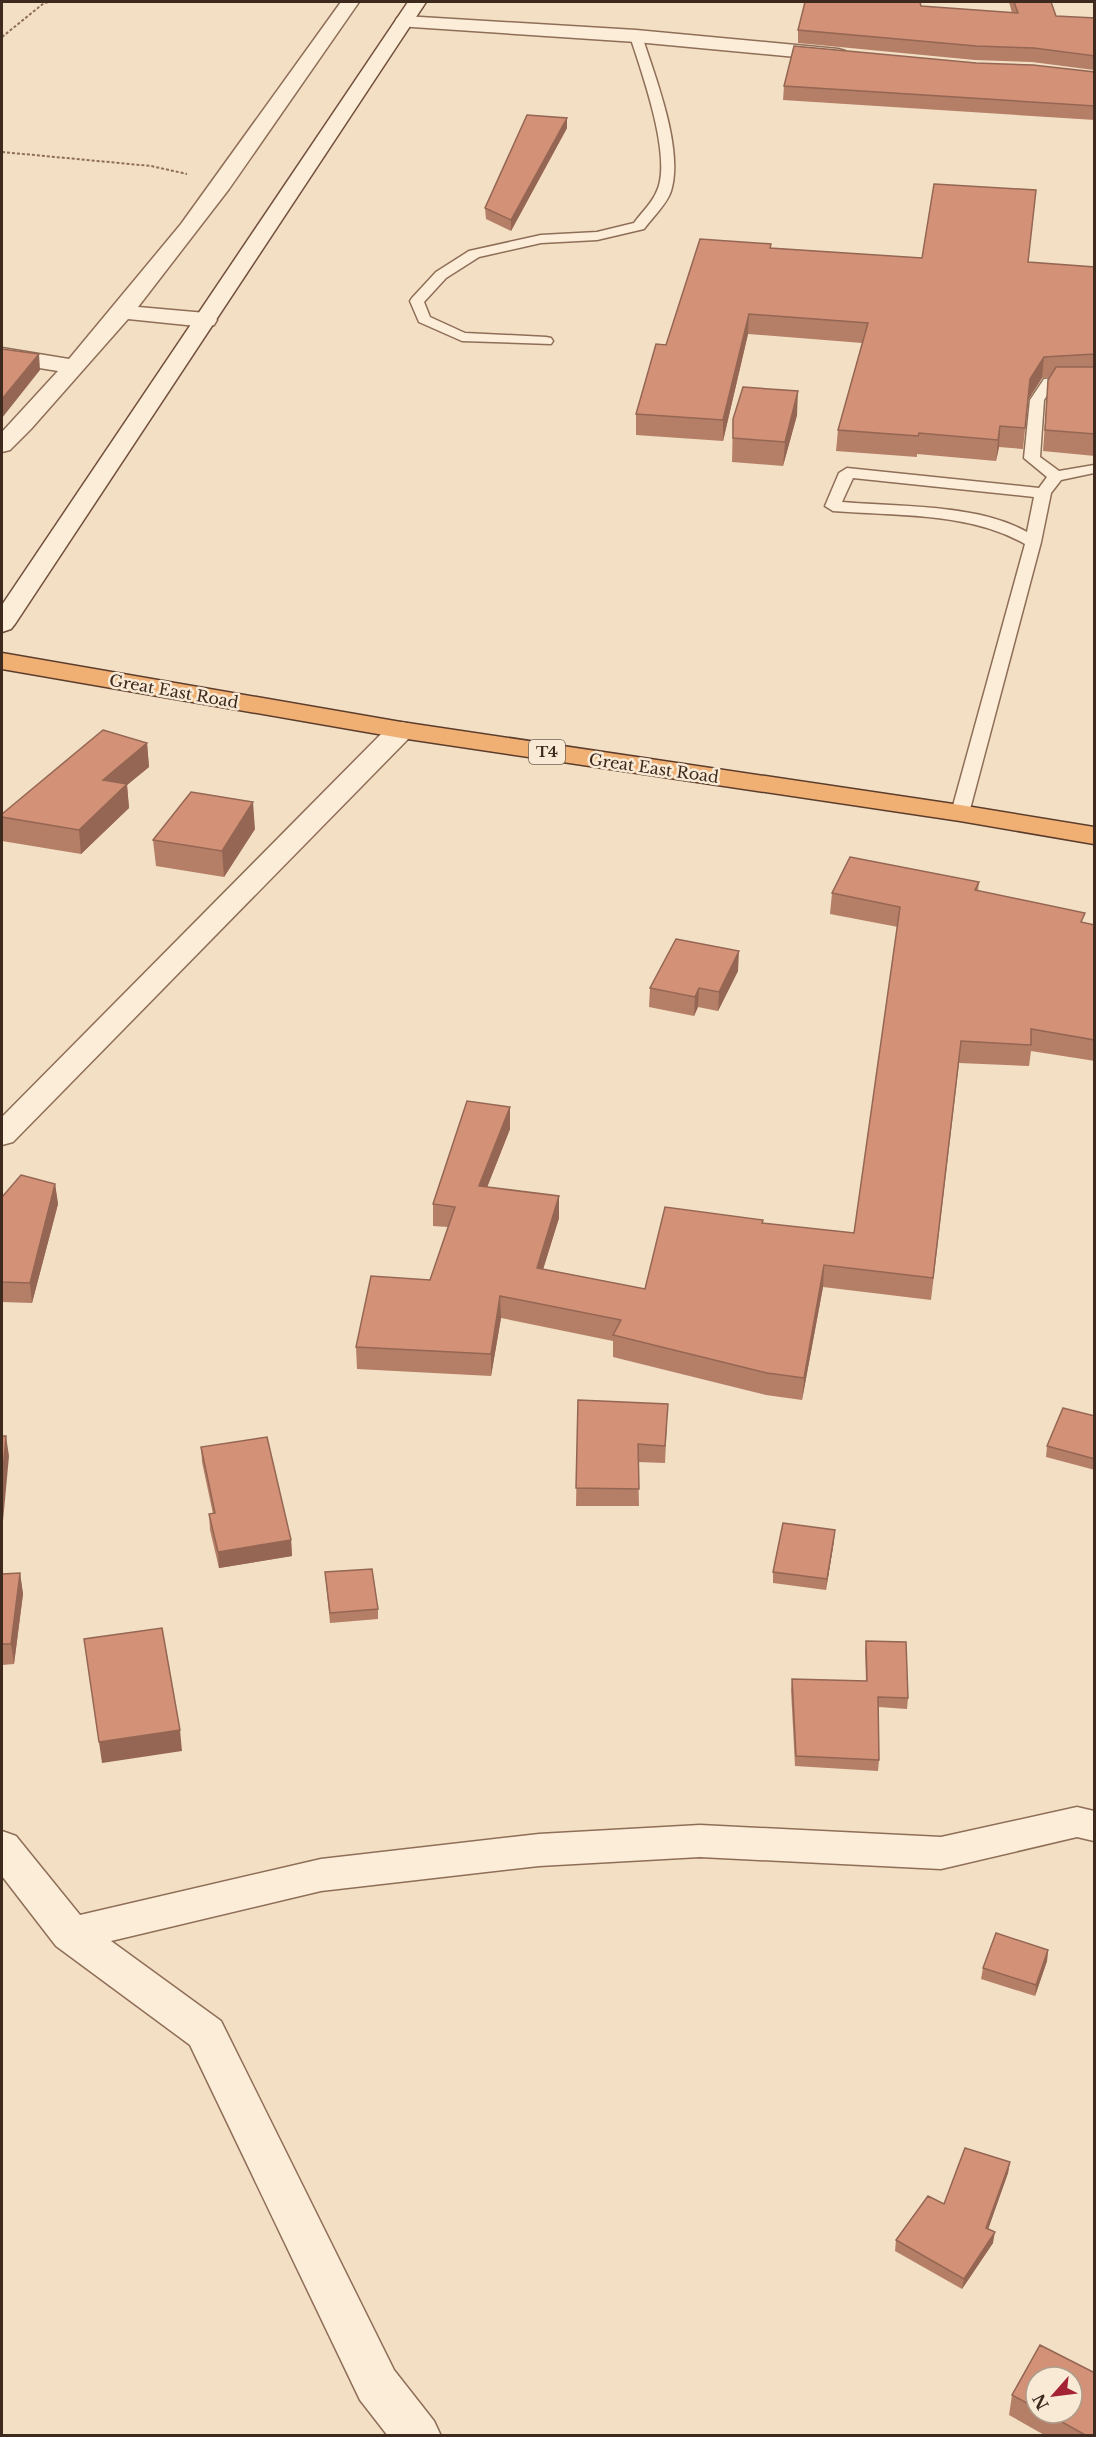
<svg xmlns="http://www.w3.org/2000/svg" width="1096" height="2437" viewBox="0 0 1096 2437" font-family="'Libre Baskerville',serif">
<style>
.lines{fill:none;stroke-linecap:round;stroke-linejoin:round}
.service-casing{stroke:#8f6e58;stroke-width:3}
.minor-casing{stroke:#8f6e58;stroke-width:3}
.secondary-casing{stroke:#714f3c;stroke-width:3}
.trunk-casing{stroke:#5c3d2d;stroke-width:3}
.path{stroke:#8f6e58;stroke-width:2;stroke-dasharray:3 2;stroke-linecap:butt}
.service{fill:#fcedd9;fill-rule:evenodd}
.minor{fill:#fcedd9;fill-rule:evenodd}
.secondary{fill:#fcedd9;fill-rule:evenodd}
.trunk{fill:#f0b074;fill-rule:evenodd}
.wall{fill:#b57e66;fill-rule:evenodd}
.shaded-wall{fill:#946653}
.building{fill:#d39277;stroke:#946653;stroke-width:1.5}
.labels{text-anchor:middle;stroke-width:5;stroke-linejoin:round;paint-order:stroke}
.shield{fill:#f9ead5;stroke:#756355;stroke-width:1.5}
.shield-label{font-size:15px;font-weight:bold;fill:#3d291e}
.street-label{font-size:16px;fill:#3d291e;stroke:#f9ead5}
</style>
<rect width="100%" height="100%" fill="#f2dfc4"/>
<g class="lines">
<g class="service-casing">
<path id="service" d="M 636,32 L 642,36 C 655,77 684,149 671,191 C 667,204 652,218 644,229 L 597,240 L 541,243 L 479,257 L 446,278 L 424,302 L 430,317 L 465,333 L 546,337 L 551,338 L 553,341 L 551,344 L 462,341 L 419,322 L 410,301 L 412,298 L 436,272 L 469,251 L 541,235 L 597,232 L 634,223 C 641,213 651,204 656,193 C 674,160 641,71 630,36 Z
M 1094,377 L 1094,385 L 1053,386 L 1044,400 L 1040,457 L 1059,471 L 1094,465 L 1094,473 L 1061,480 L 1051,493 L 1041,542 L 969,813 L 966,817 L 954,817 L 951,813 L 1025,544 C 969,512 896,516 833,511 L 825,506 L 839,473 L 847,468 L 1039,488 L 1047,477 L 1024,458 L 1030,400 L 1044,379 ZM 853,478 L 1034,497 L 1027,532 C 978,504 899,507 842,502 Z"/>
</g>
<g class="minor-casing">
<path id="minor" d="M 341,2 L 359,2 L 229,189 L 138,307 L 206,313 L 214,315 L 217,320 L 214,325 L 206,327 L 128,319 L 31,429 L 10,450 L 2,452 L 2,432 L 58,371 L 2,362 L 2,348 L 69,359 L 181,224 Z
M 404,16 L 636,30 L 838,49 L 845,51 L 848,55 L 845,59 L 838,61 L 636,42 L 397,26 L 395,22 L 397,18 Z
M 401,722 L 411,724 L 415,730 L 411,736 L 13,1142 L 2,1145 L 2,1117 L 391,724 Z
M 1077,1807 L 1094,1811 L 1094,1841 L 1077,1837 L 941,1869 L 700,1857 L 539,1866 L 321,1891 L 111,1941 L 221,2021 L 394,2370 L 434,2421 L 441,2436 L 388,2436 L 360,2400 L 190,2045 L 56,1946 L 2,1876 L 2,1831 L 16,1836 L 80,1915 L 321,1859 L 539,1834 L 700,1825 L 941,1837 Z"/>
</g>
<g class="secondary-casing">
<path id="secondary" d="M 408,2 L 426,2 L 15,624 L 11,629 L 2,632 L 2,605 Z"/>
</g>
<g class="trunk-casing">
<path id="trunk" d="M 2,653 L 401,722 L 960,805 L 1094,827 L 1094,844 L 960,821 L 401,738 L 2,669 Z"/>
</g>
<path class="path" d="M 2,37 L 44,3 L 49,2
M 2,152 L 151,166 L 187,174"/>
<use href="#service" class="service"/>
<use href="#minor" class="minor"/>
<use href="#secondary" class="secondary"/>
<use href="#trunk" class="trunk"/>
</g>
<path class="wall" d="M 1009,2 L 1051,2 L 1056,16 L 1095,18 L 1095,120 L 783,100 L 784,86 L 976,63 L 1094,72 L 1094,70 L 1032,62 L 975,60 L 798,43 L 798,30 L 921,6 L 1012,13 Z
M 567,118 L 567,128 L 511,231 L 486,219 L 485,208 Z
M 771,244 L 771,248 L 922,258 L 1028,262 L 1095,267 L 1095,456 L 1043,451 L 1048,380 L 1050,377 L 1042,378 L 1028,400 L 1023,449 L 999,447 L 996,461 L 917,454 L 917,457 L 836,451 L 838,430 L 862,343 L 748,334 L 723,441 L 636,435 L 636,414 L 666,345 Z
M 797,415 L 783,466 L 732,462 L 733,419 Z
M 147,743 L 149,767 L 127,785 L 129,808 L 81,854 L 2,841 L 2,814 Z
M 255,829 L 224,877 L 156,866 L 153,840 Z
M 979,882 L 978,891 L 1083,923 L 1095,925 L 1095,1061 L 1031,1051 L 1029,1066 L 959,1063 L 931,1300 L 823,1287 L 802,1400 L 766,1395 L 613,1357 L 613,1341 L 501,1318 L 491,1376 L 357,1369 L 356,1347 L 430,1280 L 448,1227 L 433,1226 L 433,1204 L 510,1107 L 510,1129 L 487,1187 L 559,1218 L 543,1269 L 645,1289 L 763,1223 L 854,1233 L 898,927 L 830,914 L 832,893 Z
M 738,971 L 718,1011 L 698,1007 L 694,1016 L 649,1007 L 650,988 Z
M 55,1184 L 58,1204 L 32,1303 L 2,1302 L 2,1197 Z
M 578,1400 L 667,1421 L 665,1463 L 638,1462 L 639,1506 L 576,1506 Z
M 1095,1416 L 1095,1470 L 1046,1457 L 1047,1446 Z
M 201,1447 L 291,1540 L 292,1556 L 219,1568 L 210,1530 L 209,1514 L 213,1514 L 202,1462 Z
M 834,1541 L 826,1590 L 773,1583 L 773,1572 Z
M 325,1572 L 378,1609 L 378,1619 L 330,1623 Z
M 20,1573 L 23,1594 L 14,1664 L 2,1665 L 2,1574 Z
M 866,1641 L 908,1698 L 907,1709 L 879,1707 L 879,1760 L 878,1771 L 795,1766 L 791,1690 L 792,1679 L 866,1681 L 865,1651 Z
M 1048,1950 L 1047,1961 L 1035,1996 L 981,1979 L 983,1968 Z
M 1010,2162 L 1008,2173 L 988,2229 L 993,2243 L 962,2289 L 895,2251 L 896,2240 L 944,2204 Z
M 1040,2345 L 1095,2373 L 1095,2436 L 1046,2436 L 1009,2415 L 1012,2395 ZM 1036,2377 L 1072,2377 L 1072,2413 L 1036,2413 Z"/>
<path class="shaded-wall" d="M 567,118 L 567,128 L 511,231 L 511,220 Z
M 749,314 L 748,334 L 723,441 L 723,420 Z
M 39,354 L 40,370 L 2,418 L 2,399 Z
M 1044,357 L 1042,378 L 1028,400 L 1023,449 L 1030,379 Z
M 798,391 L 797,415 L 783,466 L 785,442 Z
M 1000,426 L 999,447 L 996,461 L 998,440 Z
M 147,743 L 149,767 L 127,785 L 129,808 L 81,854 L 79,830 L 103,780 Z
M 253,802 L 255,829 L 224,877 L 222,851 Z
M 739,951 L 738,971 L 718,1011 L 719,992 Z
M 699,988 L 698,1007 L 694,1016 L 695,997 Z
M 510,1107 L 510,1129 L 479,1208 L 479,1186 Z
M 55,1184 L 58,1204 L 32,1303 L 30,1283 Z
M 559,1196 L 559,1218 L 537,1289 L 537,1268 Z
M 824,1265 L 823,1287 L 802,1400 L 804,1378 Z
M 500,1296 L 501,1318 L 491,1376 L 491,1354 Z
M 6,1436 L 9,1456 L 2,1532 L 2,1482 Z
M 835,1530 L 834,1541 L 826,1590 L 827,1579 Z
M 2,1536 L 3,1548 L 2,1559 Z
M 291,1540 L 292,1556 L 219,1568 L 218,1552 Z
M 20,1573 L 23,1594 L 14,1664 L 11,1644 Z
M 180,1730 L 182,1751 L 102,1763 L 99,1742 Z
M 1048,1950 L 1047,1961 L 1035,1996 L 1036,1985 Z
M 1010,2162 L 1008,2173 L 985,2238 L 986,2228 Z
M 995,2232 L 993,2243 L 962,2289 L 964,2279 Z"/>
<path class="building" d="M 805,2 L 920,2 L 921,6 L 1018,13 L 1014,2 L 1051,2 L 1056,16 L 1095,18 L 1095,56 L 1034,48 L 976,46 L 798,30 Z
M 794,46 L 976,63 L 1033,65 L 1095,72 L 1095,106 L 784,86 Z
M 527,115 L 567,118 L 511,220 L 485,208 Z
M 934,184 L 1036,190 L 1028,262 L 1095,267 L 1095,354 L 1044,357 L 1030,379 L 1025,428 L 1000,426 L 998,440 L 919,433 L 918,436 L 838,430 L 868,323 L 749,314 L 723,420 L 636,414 L 656,344 L 666,345 L 700,239 L 771,244 L 770,248 L 922,258 Z
M 2,349 L 39,354 L 2,399 Z
M 1056,367 L 1095,367 L 1095,434 L 1045,430 L 1048,380 Z
M 743,387 L 798,391 L 785,442 L 733,438 L 733,419 Z
M 103,730 L 147,743 L 103,780 L 127,784 L 79,830 L 2,817 L 2,814 Z
M 191,792 L 253,802 L 222,851 L 153,840 Z
M 850,857 L 979,882 L 975,890 L 1085,913 L 1081,922 L 1095,925 L 1095,1040 L 1031,1029 L 1031,1045 L 961,1041 L 933,1278 L 824,1265 L 804,1378 L 767,1373 L 613,1335 L 621,1320 L 500,1296 L 491,1354 L 356,1347 L 371,1276 L 430,1280 L 455,1207 L 433,1204 L 467,1101 L 510,1107 L 479,1186 L 559,1196 L 537,1268 L 645,1289 L 665,1207 L 763,1220 L 762,1223 L 854,1233 L 900,907 L 832,893 Z
M 676,939 L 739,951 L 719,992 L 699,988 L 695,997 L 650,988 Z
M 21,1175 L 55,1184 L 30,1283 L 2,1282 L 2,1197 Z
M 578,1400 L 668,1404 L 665,1446 L 638,1444 L 639,1489 L 576,1488 Z
M 1063,1408 L 1095,1416 L 1095,1459 L 1047,1446 Z
M 2,1436 L 6,1436 L 2,1482 Z
M 267,1437 L 291,1540 L 218,1552 L 209,1514 L 215,1513 L 201,1447 Z
M 783,1523 L 835,1530 L 827,1579 L 773,1572 Z
M 372,1569 L 378,1609 L 330,1613 L 325,1572 Z
M 20,1573 L 11,1644 L 2,1644 L 2,1574 Z
M 162,1628 L 180,1730 L 99,1742 L 84,1639 Z
M 866,1641 L 906,1642 L 908,1698 L 878,1697 L 879,1760 L 796,1756 L 792,1679 L 867,1681 Z
M 996,1933 L 1048,1950 L 1036,1985 L 983,1968 Z
M 965,2148 L 1010,2162 L 986,2228 L 995,2232 L 964,2279 L 896,2240 L 928,2196 L 944,2204 Z
M 1040,2345 L 1095,2373 L 1095,2436 L 1087,2436 L 1046,2413 L 1072,2413 L 1072,2377 L 1036,2377 L 1036,2408 L 1012,2395 Z"/>
<g class="labels">
<rect class="shield" x="529" y="740" width="36" height="24" rx="4.5"/>
<g class="shield-label">
<text x="547" y="757">T4</text>
</g>
<g class="street-label">
<text transform="translate(174 691) rotate(10)" y="6">Great East Road</text>
<text transform="translate(654 768) rotate(8)" y="6">Great East Road</text>
</g>
</g>
<rect width="1096" height="2437" fill="none" stroke="#3d291e" stroke-width="6"/>
<g transform="translate(1054 2395) rotate(242)"><circle r="28" fill="#f9ead5" stroke="#ae9d8c" stroke-width="1.5"/>
<path d="M0-4.5L10 22L0 15L-10 22Z" fill="#a32334"/>
<text y="-9" font-size="16" font-weight="bold" text-anchor="middle" fill="#3d291e">N</text>
</g>
</svg>
